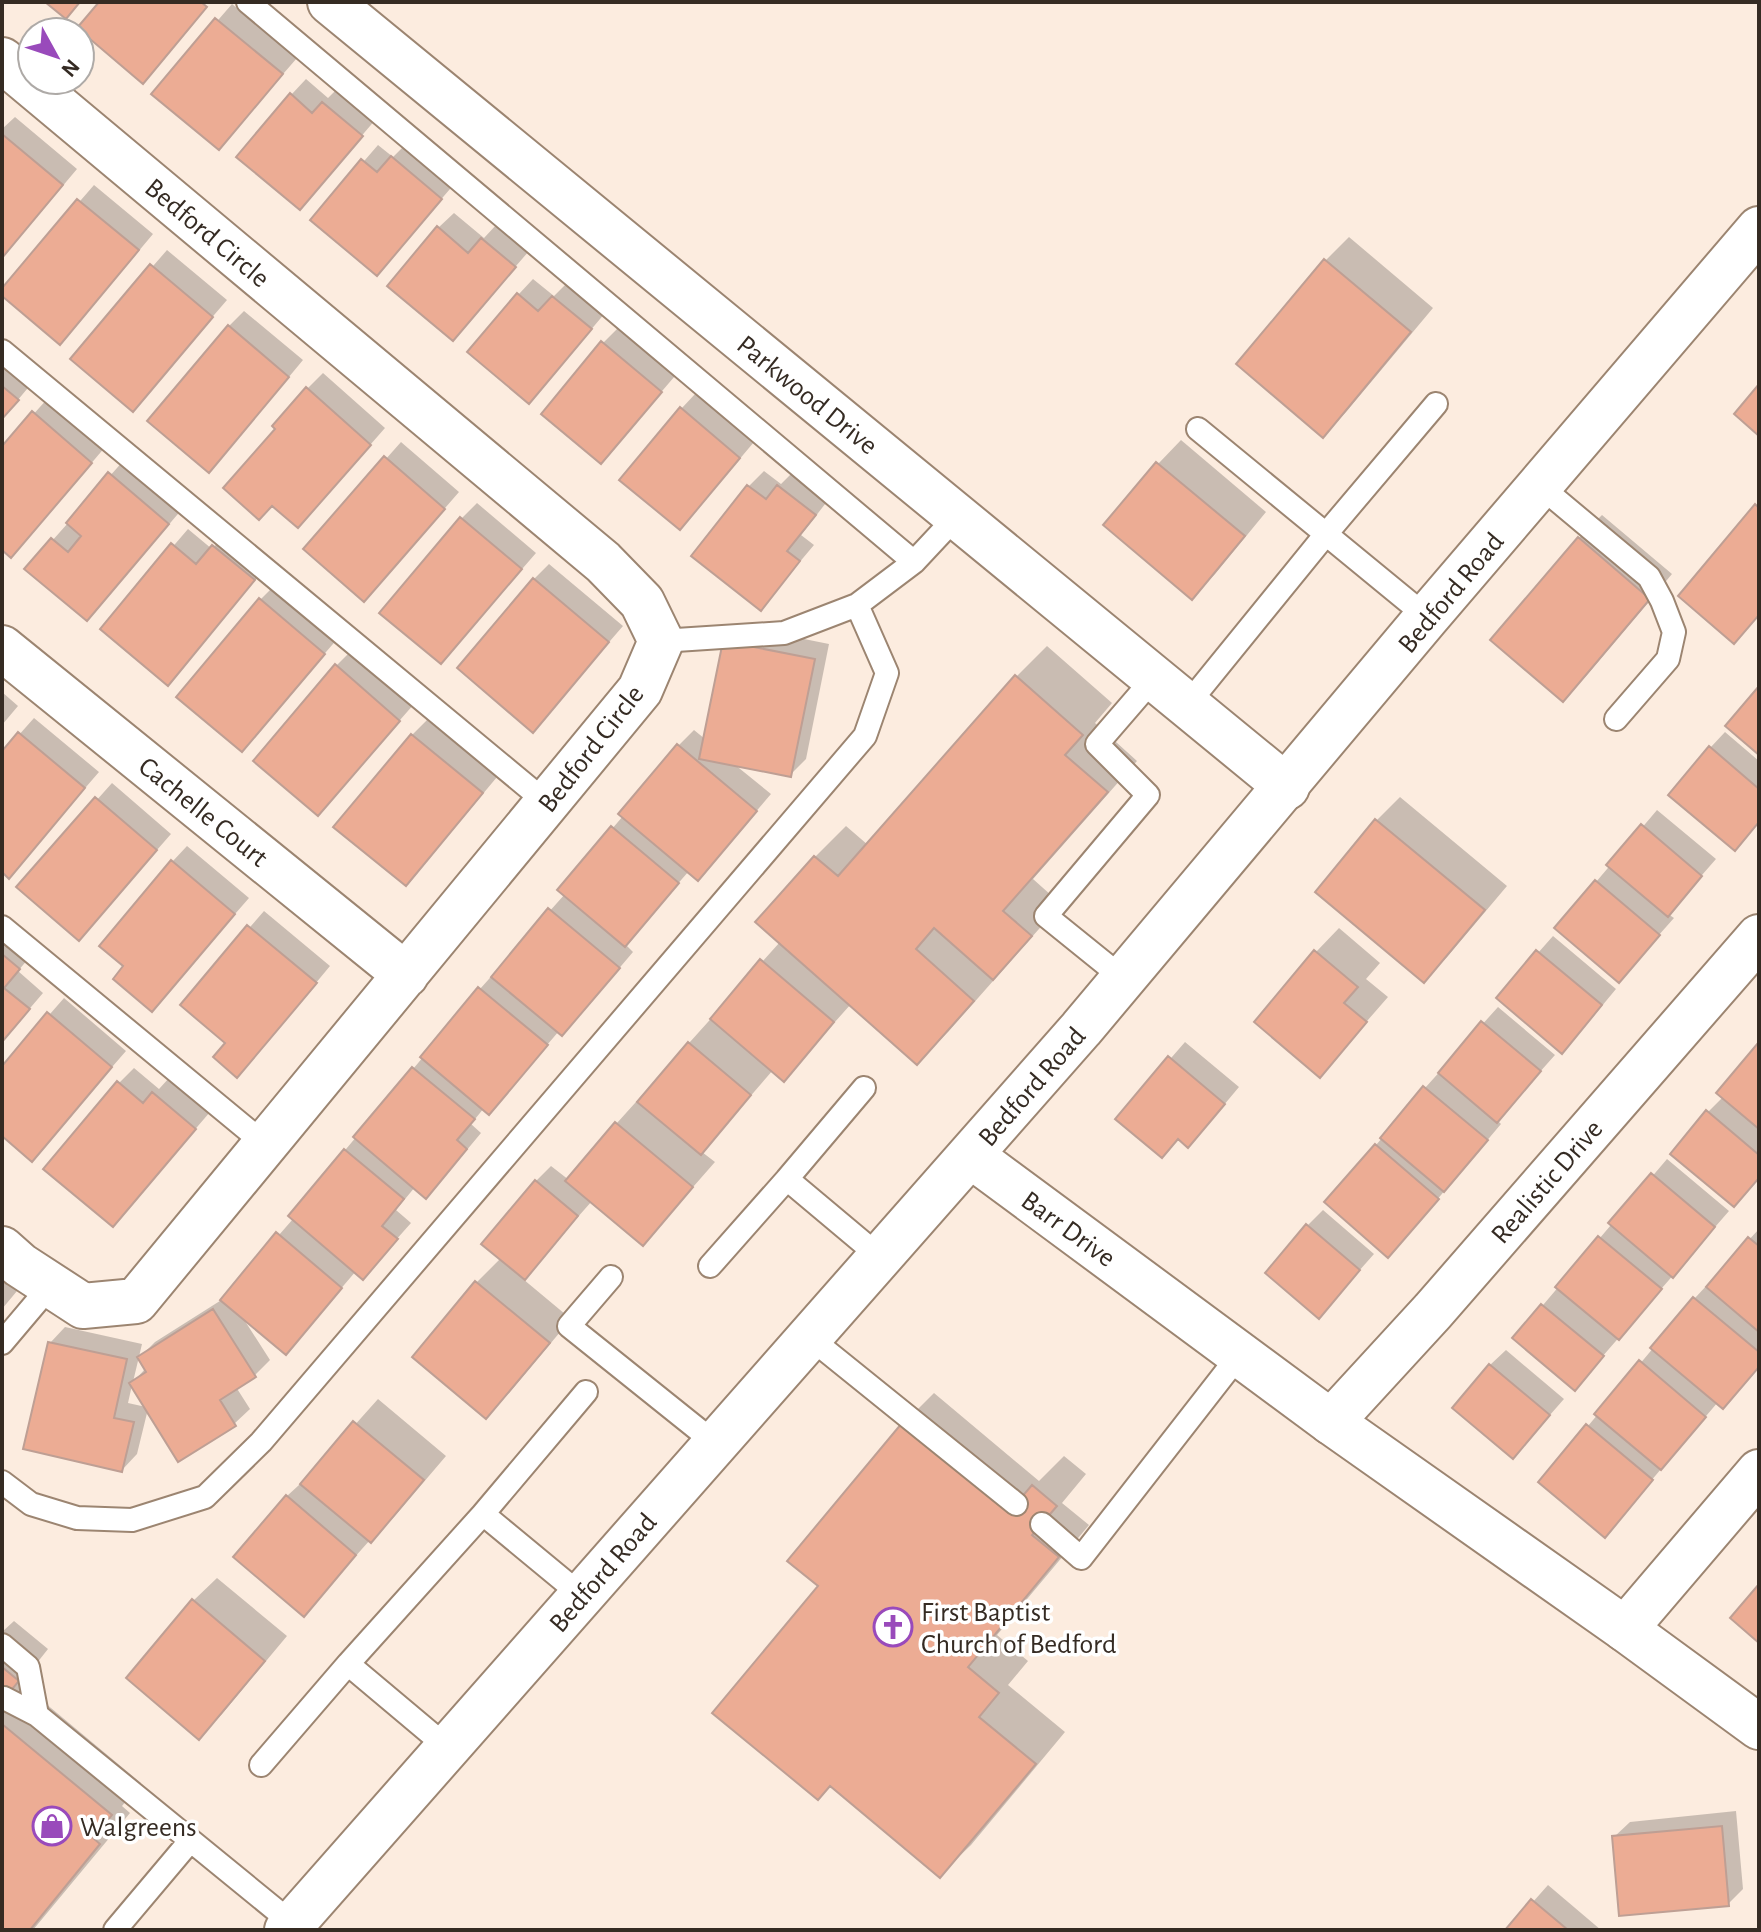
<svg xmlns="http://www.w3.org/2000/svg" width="1761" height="1932" viewBox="0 0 1761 1932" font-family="'Alegreya Sans',sans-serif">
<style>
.shadow{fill:#0003;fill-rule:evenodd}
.building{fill:#ecac94;stroke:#be9f94;stroke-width:2}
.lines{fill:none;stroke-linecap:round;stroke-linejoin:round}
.lane-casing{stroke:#9c8571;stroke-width:26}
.street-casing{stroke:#9c8571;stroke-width:48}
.secondary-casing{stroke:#9c8571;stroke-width:48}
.lane{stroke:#fff;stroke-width:22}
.street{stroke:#fff;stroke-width:44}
.secondary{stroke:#fff;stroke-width:44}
.labels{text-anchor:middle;stroke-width:7;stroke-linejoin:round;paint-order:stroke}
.street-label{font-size:28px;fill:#352b23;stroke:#fff}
.poi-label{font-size:28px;fill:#352b23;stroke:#fff;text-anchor:start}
</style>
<rect width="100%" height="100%" fill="#fcecdf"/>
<path class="shadow" d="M 232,4 L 297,58 L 219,148 L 154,94 Z
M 306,79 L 328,98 L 338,88 L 376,119 L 300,208 L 291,95 Z
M 15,117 L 77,169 L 2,258 L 2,129 Z
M 408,142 L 456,182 L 377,274 L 313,220 L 378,145 L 393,157 Z
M 94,185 L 153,234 L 75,327 L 2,293 L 2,291 Z
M 454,213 L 484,238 L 497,224 L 529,251 L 453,339 L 438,228 Z
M 1349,237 L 1433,308 L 1346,412 L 1323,435 L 1238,364 L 1326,260 Z
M 167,250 L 227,300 L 133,409 L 73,358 Z
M 533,279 L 554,296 L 568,282 L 605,313 L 544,386 L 518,295 Z
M 244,311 L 303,360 L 224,455 L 229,326 Z
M 618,328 L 675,376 L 601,462 L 603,343 Z
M 2,358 L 32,383 L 2,419 Z
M 323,373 L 385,428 L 313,510 L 277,429 L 307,389 Z
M 696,393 L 754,442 L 695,512 L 681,409 Z
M 49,397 L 106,446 L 26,540 L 2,547 L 2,449 Z
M 1181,440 L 1266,512 L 1215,574 L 1192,597 L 1158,464 Z
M 401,442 L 459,492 L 379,584 L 306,549 Z
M 125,459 L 183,508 L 102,603 L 27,569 Z
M 764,471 L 781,484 L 794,471 L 829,499 L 801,535 L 814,545 L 761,608 L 694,556 L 749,486 Z
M 477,503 L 536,553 L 441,662 L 461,519 Z
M 1602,515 L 1672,574 L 1586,676 L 1563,699 L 1579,538 Z
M 188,529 L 212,549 L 229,531 L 269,564 L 168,683 L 102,629 Z
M 549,564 L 623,626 L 533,730 L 534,579 Z
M 276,584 L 339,637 L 242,749 L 260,600 Z
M 740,626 L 829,644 L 806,759 L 791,774 L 734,764 L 771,794 L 698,879 L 689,871 L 625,944 L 633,952 L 577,1018 L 562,1034 L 559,1031 L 489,1113 L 484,1108 L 471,1124 L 481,1133 L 441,1181 L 426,1196 L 415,1187 L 396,1210 L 411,1223 L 363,1277 L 356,1271 L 286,1353 L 243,1318 L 270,1360 L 255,1375 L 236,1387 L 250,1409 L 234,1424 L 148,1409 L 137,1454 L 122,1470 L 50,1343 L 65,1327 L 142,1344 L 133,1382 L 146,1368 L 139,1358 L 155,1342 L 223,1299 L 293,1219 L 290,1216 L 480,989 L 565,894 L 560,890 L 623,816 L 621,814 L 679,745 L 694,730 L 705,739 ZM 132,1385 L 146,1407 L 128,1403 Z
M 1047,646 L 1112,703 L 1095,723 L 1137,761 L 1033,879 L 1061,904 L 948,1032 L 917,1063 L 851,1004 L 784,1079 L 773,1070 L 702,1152 L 715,1162 L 643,1244 L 592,1201 L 523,1279 L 571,1319 L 509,1393 L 486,1416 L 414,1356 L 477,1282 L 501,1258 L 536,1181 L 551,1166 L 569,1180 L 617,1123 L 780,942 L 758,922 L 815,857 L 846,826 L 868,845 L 1016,677 Z
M 352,650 L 414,704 L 318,814 L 336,666 Z
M 2,692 L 18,706 L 2,725 Z
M 34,718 L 99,772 L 9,876 L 2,870 L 2,754 Z
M 427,720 L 497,777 L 421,868 L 412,735 Z
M 1725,732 L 1759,761 L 1759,822 L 1735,848 L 1710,748 Z
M 112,783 L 171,834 L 79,939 L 19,887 Z
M 1400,797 L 1507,886 L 1447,957 L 1424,980 L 1318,892 L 1377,820 Z
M 1657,810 L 1716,859 L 1668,914 L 1674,918 L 1619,980 L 1596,882 Z
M 187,846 L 249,898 L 152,1009 L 126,966 L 172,862 Z
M 264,911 L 330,966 L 252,1060 L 227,1043 L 182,1005 Z
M 2,926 L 33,953 L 18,971 L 43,993 L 2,1041 Z
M 1339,928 L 1380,963 L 1366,979 L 1388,997 L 1320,1075 L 1316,952 Z
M 1553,936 L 1616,989 L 1577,1036 L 1498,998 Z
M 64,998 L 126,1051 L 32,1159 L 2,1134 L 2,1069 Z
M 1498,1007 L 1555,1055 L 1497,1120 L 1501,1124 L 1403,1240 L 1327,1202 L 1425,1088 Z
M 1185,1042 L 1239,1087 L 1203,1130 L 1179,1138 L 1118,1119 Z
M 1759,1045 L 1759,1178 L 1734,1205 L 1708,1112 L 1723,1097 Z
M 134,1068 L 159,1089 L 169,1078 L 210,1112 L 113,1225 L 119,1083 Z
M 1667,1159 L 1729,1211 L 1575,1388 L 1515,1338 Z
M 1323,1210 L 1374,1254 L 1319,1316 L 1307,1226 Z
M 1759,1229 L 1759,1367 L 1723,1407 L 1718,1402 L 1605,1535 L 1588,1426 L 1695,1298 Z
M 2,1279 L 17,1291 L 2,1309 Z
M 1506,1350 L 1564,1399 L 1513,1457 L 1490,1365 Z
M 934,1393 L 1039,1481 L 1064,1456 L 1086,1474 L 1062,1503 L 1089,1525 L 997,1635 L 1028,1661 L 1008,1685 L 1065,1732 L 971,1845 L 940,1875 L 820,1586 L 903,1424 Z
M 378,1399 L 446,1456 L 394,1517 L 370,1540 L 304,1614 L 287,1496 L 311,1474 Z
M 217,1578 L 287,1636 L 222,1714 L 199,1737 L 193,1601 Z
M 14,1621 L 48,1649 L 21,1683 L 141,1783 L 122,1806 L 130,1813 L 33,1930 L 2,1930 L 2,1632 Z
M 1736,1811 L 1743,1889 L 1728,1904 L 1614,1837 L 1630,1822 Z
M 1548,1885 L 1601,1930 L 1508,1930 Z"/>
<path class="building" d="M 45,2 L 80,2 L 66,19 Z
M 99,2 L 201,2 L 207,7 L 143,84 L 77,28 Z
M 215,18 L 283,74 L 219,150 L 151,94 Z
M 290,93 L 312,113 L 322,102 L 363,136 L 300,210 L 236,157 Z
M 2,134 L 63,185 L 2,258 Z
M 391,156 L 442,199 L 377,276 L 310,220 L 361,159 L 377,172 Z
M 77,199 L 139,250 L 60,345 L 2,296 L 2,288 Z
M 437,226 L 468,253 L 481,238 L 516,267 L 453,341 L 387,286 Z
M 1324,259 L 1411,332 L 1323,438 L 1236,364 Z
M 150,264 L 213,317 L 133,412 L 70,359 Z
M 517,293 L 538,311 L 552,296 L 592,329 L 529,404 L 467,352 Z
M 228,325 L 289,377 L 209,473 L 147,421 Z
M 601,341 L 662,392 L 601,464 L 541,414 Z
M 1759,384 L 1759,436 L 1734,414 Z
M 2,386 L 19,400 L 2,419 Z
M 306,387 L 371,445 L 298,528 L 272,506 L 259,520 L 223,488 L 275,429 L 272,426 Z
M 680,407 L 740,458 L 680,530 L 619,480 Z
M 32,411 L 92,463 L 11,558 L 2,550 L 2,446 Z
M 384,456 L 445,509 L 364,602 L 303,549 Z
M 1156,462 L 1245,536 L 1192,600 L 1103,525 Z
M 108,472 L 169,524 L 87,621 L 24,569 L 51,538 L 68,552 L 81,536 L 66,523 Z
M 747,485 L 766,499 L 777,485 L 816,515 L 787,551 L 800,561 L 761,611 L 691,556 Z
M 1755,504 L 1759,508 L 1759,615 L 1734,644 L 1678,596 Z
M 460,517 L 522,569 L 441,664 L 379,613 Z
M 1578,537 L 1650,599 L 1563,702 L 1490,640 Z
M 171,543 L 196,564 L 212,545 L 255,580 L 168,686 L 100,629 Z
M 533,578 L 609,642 L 533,733 L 457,668 Z
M 259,598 L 325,654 L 242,752 L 176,697 Z
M 723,641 L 815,659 L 791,777 L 699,759 Z
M 335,664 L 400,721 L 318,816 L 253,761 Z
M 1015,675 L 1083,735 L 1065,755 L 1108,792 L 1003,911 L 1032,936 L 993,980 L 934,928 L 916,949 L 974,1001 L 917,1065 L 755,922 L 814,856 L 838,876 Z
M 1759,686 L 1759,755 L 1725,726 Z
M 18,732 L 85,788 L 9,879 L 2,872 L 2,751 Z
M 411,734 L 483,793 L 406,886 L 333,827 Z
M 677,744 L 757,811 L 698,881 L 618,814 Z
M 1709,746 L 1759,789 L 1759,822 L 1735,851 L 1668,795 Z
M 95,797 L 157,850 L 79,941 L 16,887 Z
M 1375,819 L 1485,910 L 1424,983 L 1315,892 Z
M 1641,824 L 1702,876 L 1668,917 L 1606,865 Z
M 611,826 L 679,883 L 625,947 L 557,890 Z
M 171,860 L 235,914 L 152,1012 L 113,979 L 123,966 L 99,946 Z
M 1595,880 L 1660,935 L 1619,983 L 1554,928 Z
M 548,908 L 620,968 L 562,1036 L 491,977 Z
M 247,925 L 317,983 L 237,1078 L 213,1057 L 225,1043 L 180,1005 Z
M 1314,950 L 1358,987 L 1344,1003 L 1367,1022 L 1320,1078 L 1254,1022 Z
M 1536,950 L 1602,1005 L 1562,1054 L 1496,998 Z
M 2,954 L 20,969 L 4,988 L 30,1009 L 2,1042 Z
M 760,959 L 834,1022 L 784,1082 L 710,1019 Z
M 478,987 L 548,1045 L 489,1115 L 420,1057 Z
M 47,1012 L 112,1067 L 32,1162 L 2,1136 L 2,1066 Z
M 1481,1021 L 1541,1071 L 1497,1123 L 1438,1073 Z
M 688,1042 L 751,1095 L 701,1155 L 637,1102 Z
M 1758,1043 L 1759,1044 L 1759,1129 L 1716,1093 Z
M 1168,1056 L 1225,1104 L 1188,1148 L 1178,1139 L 1162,1158 L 1115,1119 Z
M 412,1067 L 475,1119 L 457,1140 L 467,1149 L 426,1199 L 353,1137 Z
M 117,1081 L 143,1103 L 152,1092 L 196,1129 L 113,1227 L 43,1169 Z
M 1423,1086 L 1488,1140 L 1444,1192 L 1380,1138 Z
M 1706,1110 L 1759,1155 L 1759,1178 L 1734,1207 L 1670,1154 Z
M 615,1122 L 693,1187 L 643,1246 L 565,1181 Z
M 1375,1144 L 1439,1199 L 1388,1258 L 1324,1202 Z
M 344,1149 L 404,1199 L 382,1226 L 398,1239 L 363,1280 L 288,1216 Z
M 1651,1173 L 1715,1227 L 1673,1278 L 1608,1223 Z
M 535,1180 L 578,1216 L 525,1280 L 481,1244 Z
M 1306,1224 L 1360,1270 L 1319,1319 L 1265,1273 Z
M 276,1232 L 342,1288 L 286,1355 L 220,1300 Z
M 1598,1236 L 1662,1289 L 1619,1340 L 1555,1287 Z
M 1748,1237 L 1759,1246 L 1759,1332 L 1706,1287 Z
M 475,1281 L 550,1343 L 486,1419 L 412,1357 Z
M 1693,1297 L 1759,1352 L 1759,1367 L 1723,1409 L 1650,1348 Z
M 1541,1304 L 1604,1356 L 1575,1391 L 1512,1338 Z
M 213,1309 L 256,1377 L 220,1400 L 236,1426 L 178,1462 L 129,1383 L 146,1372 L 137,1357 Z
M 48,1342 L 127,1359 L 114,1418 L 134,1422 L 122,1472 L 23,1449 Z
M 1639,1360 L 1706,1417 L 1661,1470 L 1594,1414 Z
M 1489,1364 L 1550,1415 L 1513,1459 L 1452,1408 Z
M 353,1421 L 424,1480 L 371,1543 L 300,1484 Z
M 902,1423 L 1009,1512 L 1032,1485 L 1057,1506 L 1032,1535 L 1059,1557 L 968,1667 L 999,1693 L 979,1717 L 1036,1764 L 940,1878 L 830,1786 L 818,1800 L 712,1713 L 818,1586 L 787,1561 Z
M 1586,1424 L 1653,1480 L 1605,1538 L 1538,1482 Z
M 286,1495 L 356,1555 L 304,1617 L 233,1557 Z
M 1759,1584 L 1759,1643 L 1730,1618 Z
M 192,1599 L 265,1661 L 199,1740 L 126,1678 Z
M 2,1667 L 19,1681 L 2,1701 Z
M 2,1724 L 112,1815 L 93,1838 L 100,1844 L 30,1930 L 2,1930 Z
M 1722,1826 L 1729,1906 L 1619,1916 L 1612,1836 Z
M 1531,1899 L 1568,1930 L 1505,1930 Z"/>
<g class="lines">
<g class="lane-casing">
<path id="lane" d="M 248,2 L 914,562
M 2,351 L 547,803
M 1198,429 L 1427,617
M 1540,486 L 1649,577 L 1662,601 L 1674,632 L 1668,659 L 1616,719
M 661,641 L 784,633 L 857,605 L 914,562 L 957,516
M 1187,705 L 1326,534 L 1436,404
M 2,927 L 266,1145
M 1124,979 L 1046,916 L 1148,795 L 1097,744 L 1154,678
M 864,1088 L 787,1179 L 880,1257
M 710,1266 L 787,1179
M 611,1277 L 569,1326 L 715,1443
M 809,1337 L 1016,1504
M 2,1343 L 51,1285
M 2,1482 L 31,1504 L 77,1518 L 132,1520 L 205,1497 L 261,1442 L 865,736 L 887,673 L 857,605
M 483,1514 L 586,1392
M 1042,1524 L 1081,1558 L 1240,1354
M 2,1645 L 28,1667 L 37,1715 L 293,1924
M 4,1698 L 37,1715
M 448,1748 L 348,1664 L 483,1514 L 581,1595
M 261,1765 L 348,1664
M 115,1930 L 190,1841"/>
</g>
<g class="street-casing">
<path id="street" d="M 330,2 L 1287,787
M 2,60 L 603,562 L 642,602 L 661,641 L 640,690 L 136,1301 L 83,1306 L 20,1265 L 2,1249
M 2,648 L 406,975
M 1331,1422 L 1433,1311 L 1759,937
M 1625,1629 L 1759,1472"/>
</g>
<g class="secondary-casing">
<path id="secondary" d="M 970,1155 L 1331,1422 L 1625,1629 L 1759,1727
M 287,1930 L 1081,1029 L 1427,617 L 1759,229"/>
</g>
<use href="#lane" class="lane"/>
<use href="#street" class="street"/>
<use href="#secondary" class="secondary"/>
</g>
<defs>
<g id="church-ring" transform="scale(2)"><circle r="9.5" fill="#fff" stroke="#994abb" stroke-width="1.5"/><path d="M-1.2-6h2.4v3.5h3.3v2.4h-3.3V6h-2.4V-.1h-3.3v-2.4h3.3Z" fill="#994abb"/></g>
<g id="shop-ring" transform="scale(2)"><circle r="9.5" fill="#fff" stroke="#994abb" stroke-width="1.5"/><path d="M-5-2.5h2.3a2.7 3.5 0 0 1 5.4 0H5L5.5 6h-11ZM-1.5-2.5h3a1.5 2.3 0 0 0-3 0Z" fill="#994abb"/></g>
</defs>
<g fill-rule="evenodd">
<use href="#church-ring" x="893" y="1627"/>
<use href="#shop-ring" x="52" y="1826"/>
</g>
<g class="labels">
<g class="street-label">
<text transform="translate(208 232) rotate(40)" y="10">Bedford Circle</text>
<text transform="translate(808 394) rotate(39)" y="10">Parkwood Drive</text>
<text transform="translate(1450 592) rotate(-50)" y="10">Bedford Road</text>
<text transform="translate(590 748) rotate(-52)" y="10">Bedford Circle</text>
<text transform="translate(204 811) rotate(39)" y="10">Cachelle Court</text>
<text transform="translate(1031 1086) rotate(-49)" y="10">Bedford Road</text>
<text transform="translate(1546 1181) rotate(-49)" y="10">Realistic Drive</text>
<text transform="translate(1069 1228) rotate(36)" y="10">Barr Drive</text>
<text transform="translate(602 1572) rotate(-49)" y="10">Bedford Road</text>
</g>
<g class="poi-label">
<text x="921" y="1621">First Baptist<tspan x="921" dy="32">Church of Bedford</tspan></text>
<text x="80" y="1836">Walgreens</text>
</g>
</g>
<rect width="1761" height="1932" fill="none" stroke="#352b23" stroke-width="8"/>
<g transform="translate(56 56) rotate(130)"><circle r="38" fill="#ffffff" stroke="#aeaaa7" stroke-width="2"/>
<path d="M0-6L14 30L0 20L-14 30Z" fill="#994abb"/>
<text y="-12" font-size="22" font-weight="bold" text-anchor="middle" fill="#352b23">N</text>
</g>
</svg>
